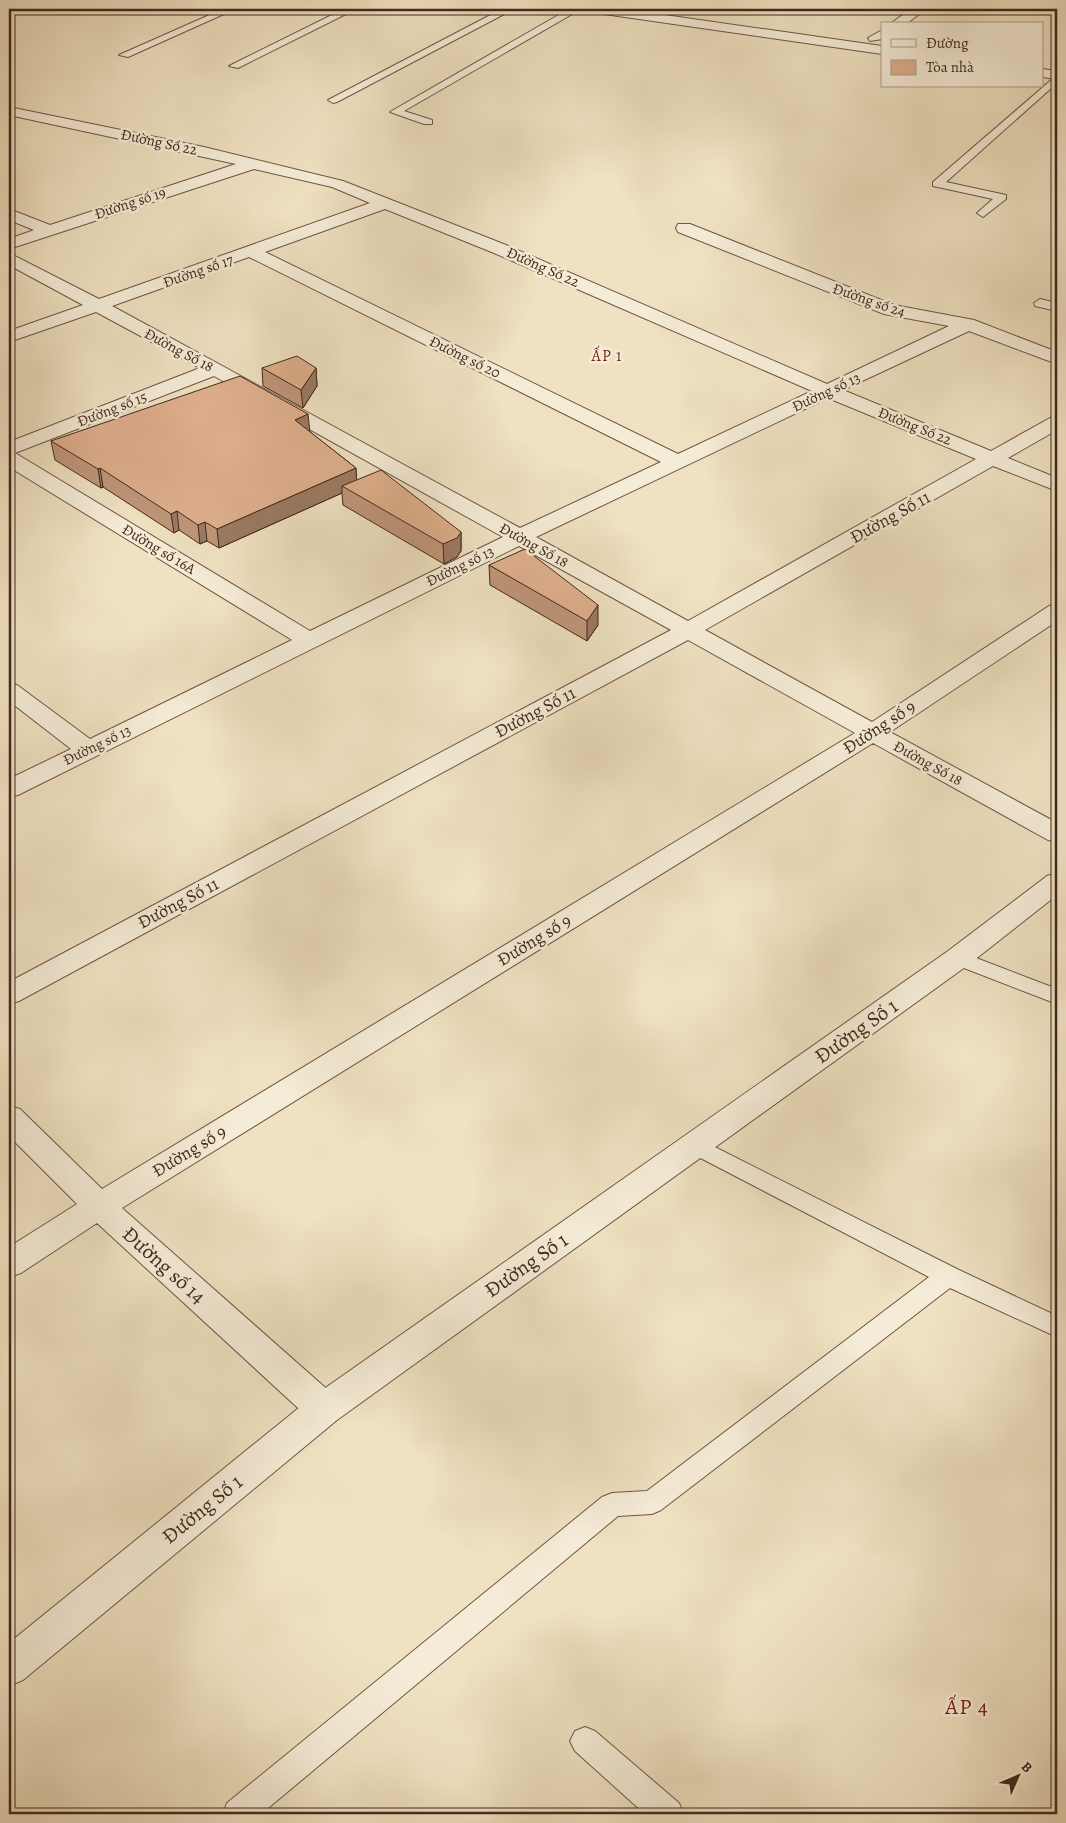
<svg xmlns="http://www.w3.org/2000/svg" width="1066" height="1823" viewBox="0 0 1066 1823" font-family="Alegreya,serif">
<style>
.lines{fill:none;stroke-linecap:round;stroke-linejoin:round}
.service-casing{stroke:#6e5645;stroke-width:2}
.minor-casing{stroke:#6e5645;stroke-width:2}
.tertiary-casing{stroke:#6e5645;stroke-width:2}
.service{fill:#f5ecd7;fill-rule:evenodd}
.minor{fill:#f5ecd7;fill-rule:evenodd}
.tertiary{fill:#f5ecd7;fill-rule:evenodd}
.wall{fill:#bf9679;stroke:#43281c}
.shaded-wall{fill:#9b7a63;stroke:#43281c}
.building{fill:#deaf8d;stroke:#43281c}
.labels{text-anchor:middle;stroke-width:5;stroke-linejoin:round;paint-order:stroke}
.far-street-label{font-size:15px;fill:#43281c;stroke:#f5ecd7}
.far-neighbourhood-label{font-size:16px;letter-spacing:1px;fill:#7a1f14;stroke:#f5ecd7}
.street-label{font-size:18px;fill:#43281c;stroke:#f5ecd7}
.near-street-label{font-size:21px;fill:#43281c;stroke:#f5ecd7}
.near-neighbourhood-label{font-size:22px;letter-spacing:1px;fill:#7a1f14;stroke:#f5ecd7}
</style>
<rect width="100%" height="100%" fill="#efe1c1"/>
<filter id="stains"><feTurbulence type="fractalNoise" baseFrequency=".004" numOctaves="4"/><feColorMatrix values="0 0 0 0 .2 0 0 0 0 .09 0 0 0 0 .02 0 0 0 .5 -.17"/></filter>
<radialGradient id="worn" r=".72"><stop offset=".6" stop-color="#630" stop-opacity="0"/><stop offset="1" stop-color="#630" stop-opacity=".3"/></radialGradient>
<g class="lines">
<g class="service-casing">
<path id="service" d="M 223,9 L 235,9 L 128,57 L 119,55 Z
M 344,9 L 356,9 L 238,68 L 229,66 Z
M 502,9 L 514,9 L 337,102 L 333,103 L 328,100 Z
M 569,9 L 581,9 L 404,111 L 432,120 L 432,124 L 424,124 L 390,112 Z
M 1057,75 L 1057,83 L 946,182 L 1006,195 L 1006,199 L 983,217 L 977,213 L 993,199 L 933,186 L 933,182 Z
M 1040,299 L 1057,303 L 1057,311 L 1035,306 L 1034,303 Z
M 958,951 L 1057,989 L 1057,1004 L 951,963 L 948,958 L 951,953 Z
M 695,1137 L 957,1269 L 1057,1316 L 1057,1337 L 950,1288 L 661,1510 L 652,1514 L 618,1516 L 261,1814 L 223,1814 L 227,1803 L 602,1497 L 612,1493 L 647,1491 L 929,1277 L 687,1151 L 684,1145 L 687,1139 Z
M 585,1727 L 595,1731 L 679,1803 L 683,1814 L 645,1814 L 575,1751 L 570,1741 L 575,1731 Z"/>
</g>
<g class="minor-casing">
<path id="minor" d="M 911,9 L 926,9 L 906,24 L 890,24 Z
M 882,30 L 882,39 L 870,41 L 868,38 Z
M 9,107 L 204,147 L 343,181 L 506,245 L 827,384 L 949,326 L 884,314 L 678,232 L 676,228 L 678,224 L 690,224 L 894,305 L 974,320 L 1057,352 L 1057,364 L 969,331 L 843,390 L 991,451 L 1050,418 L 1057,416 L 1057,430 L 1008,458 L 1057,478 L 1057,491 L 993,466 L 705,630 L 872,722 L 1049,606 L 1057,604 L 1057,621 L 890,732 L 1057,823 L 1057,842 L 1048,840 L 873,743 L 122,1208 L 337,1398 L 342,1409 L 337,1420 L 324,1424 L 311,1420 L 97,1223 L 21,1273 L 9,1277 L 9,1247 L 77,1204 L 9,1136 L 9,1106 L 20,1109 L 102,1189 L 855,733 L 688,640 L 19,1001 L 9,1004 L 9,982 L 671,630 L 519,546 L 18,795 L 9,797 L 9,779 L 71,749 L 9,701 L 9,683 L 17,685 L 90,739 L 292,640 L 9,467 L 9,442 L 200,368 L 96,312 L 9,342 L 9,331 L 83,305 L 9,265 L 9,253 L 99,299 L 370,203 L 332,187 L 254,169 L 9,249 L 9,239 L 34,230 L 9,220 L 9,209 L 50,225 L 236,164 L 9,115 ZM 385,209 L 494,253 L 812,391 L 678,454 L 265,252 ZM 249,257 L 661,462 L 520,528 L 112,306 ZM 214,376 L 503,537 L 310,631 L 15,453 ZM 828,398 L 976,459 L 688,621 L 536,537 Z"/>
</g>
<g class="tertiary-casing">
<path id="tertiary" d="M 590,9 L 623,9 L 882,46 L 882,54 L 597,13 Z
M 1042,69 L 1057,71 L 1057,79 L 1042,77 Z
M 1057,873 L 1057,895 L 968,965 L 337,1420 L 23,1680 L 9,1686 L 9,1643 L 311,1398 L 948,951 L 1047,876 Z"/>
</g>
<use href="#service" class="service"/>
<use href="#minor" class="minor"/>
<use href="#tertiary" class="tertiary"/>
</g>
<path class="wall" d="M 262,368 L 316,368 L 317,386 L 303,408 L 263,386 Z
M 310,432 L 356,468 L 356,480 L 461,532 L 461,551 L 457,557 L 444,564 L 343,505 L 342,493 L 219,548 L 207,541 L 200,544 L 179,530 L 174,533 L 103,487 L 101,488 L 55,460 L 51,441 Z
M 489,565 L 598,625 L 587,641 L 490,585 Z"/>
<path class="shaded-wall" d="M 316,368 L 317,386 L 303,408 L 301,390 Z
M 308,414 L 310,433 L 295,420 Z
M 100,468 L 103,487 L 101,488 L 98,469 Z
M 356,468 L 357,487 L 342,486 L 342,493 L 219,548 L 217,529 Z
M 177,511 L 179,530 L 174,533 L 171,514 Z
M 205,522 L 207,541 L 200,544 L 198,525 Z
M 461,532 L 461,551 L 457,557 L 444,564 L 443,544 Z
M 598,605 L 598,625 L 587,641 L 587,621 Z"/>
<path class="building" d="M 297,356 L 316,368 L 301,390 L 262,368 Z
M 240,376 L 308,414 L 295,420 L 356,468 L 217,529 L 205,522 L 198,525 L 177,511 L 171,514 L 100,468 L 98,469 L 51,441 Z
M 381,470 L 461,532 L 457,538 L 443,544 L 342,486 Z
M 525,549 L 598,605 L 587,621 L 489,565 Z"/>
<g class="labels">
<g class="far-street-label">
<text transform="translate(159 142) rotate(12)" y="5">Đường Số 22</text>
<text transform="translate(130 203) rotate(-18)" y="5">Đường số 19</text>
<text transform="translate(543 267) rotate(24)" y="5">Đường Số 22</text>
<text transform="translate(198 271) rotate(-19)" y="5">Đường số 17</text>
<text transform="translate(869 300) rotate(19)" y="5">Đường số 24</text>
<text transform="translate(179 350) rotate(28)" y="5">Đường Số 18</text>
<text transform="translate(465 357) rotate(26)" y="5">Đường số 20</text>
<text transform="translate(826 392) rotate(-25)" y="5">Đường số 13</text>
<text transform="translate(112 409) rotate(-21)" y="5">Đường số 15</text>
<text transform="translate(915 426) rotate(22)" y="5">Đường Số 22</text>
<text transform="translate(534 545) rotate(29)" y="5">Đường Số 18</text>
<text transform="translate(159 549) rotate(31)" y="5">Đường số 16A</text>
<text transform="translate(460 566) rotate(-26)" y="5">Đường số 13</text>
<text transform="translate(97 745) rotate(-26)" y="5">Đường số 13</text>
<text transform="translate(928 763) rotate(29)" y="5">Đường Số 18</text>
</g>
<g class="far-neighbourhood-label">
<text x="607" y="361">ẤP 1</text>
</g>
<g class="street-label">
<text transform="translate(890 517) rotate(-29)" y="6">Đường Số 11</text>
<text transform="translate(535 712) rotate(-28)" y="6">Đường Số 11</text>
<text transform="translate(879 727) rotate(-33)" y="6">Đường số 9</text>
<text transform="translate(178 903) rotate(-28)" y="6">Đường Số 11</text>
<text transform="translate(534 940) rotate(-31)" y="6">Đường số 9</text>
<text transform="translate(189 1151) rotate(-31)" y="6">Đường số 9</text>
</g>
<g class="near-street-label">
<text transform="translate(856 1031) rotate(-35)" y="7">Đường Số 1</text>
<text transform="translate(164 1265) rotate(42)" y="7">Đường số 14</text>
<text transform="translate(526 1265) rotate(-35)" y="7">Đường Số 1</text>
<text transform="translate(202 1509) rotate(-39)" y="7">Đường Số 1</text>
</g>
<g class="near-neighbourhood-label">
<text x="967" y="1714">ẤP 4</text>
</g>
</g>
<rect width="1066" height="1823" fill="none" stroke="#efe1c1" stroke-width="30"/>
<rect x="10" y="10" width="1046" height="1803" fill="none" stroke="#43281c" stroke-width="2.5"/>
<rect x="15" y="15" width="1036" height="1793" fill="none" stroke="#43281c"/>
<rect x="881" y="22" width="162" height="65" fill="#f5ecd7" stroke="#ae9e8c"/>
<rect x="891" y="39" width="25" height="8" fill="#f5ecd7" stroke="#ae9e8c"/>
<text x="926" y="48" font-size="15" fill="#43281c">Đường</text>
<rect x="891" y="60" width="25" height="15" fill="#deaf8d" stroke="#ae9e8c"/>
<text x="926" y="72" font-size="15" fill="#43281c">Tòa nhà</text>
<g transform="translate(1018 1776) rotate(45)" stroke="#f5ecd7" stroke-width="4" paint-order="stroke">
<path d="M0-4L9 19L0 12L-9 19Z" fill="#43281c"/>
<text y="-8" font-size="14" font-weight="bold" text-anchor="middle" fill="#43281c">B</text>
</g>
<rect width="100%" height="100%" filter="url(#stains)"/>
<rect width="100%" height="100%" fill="url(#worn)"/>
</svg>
